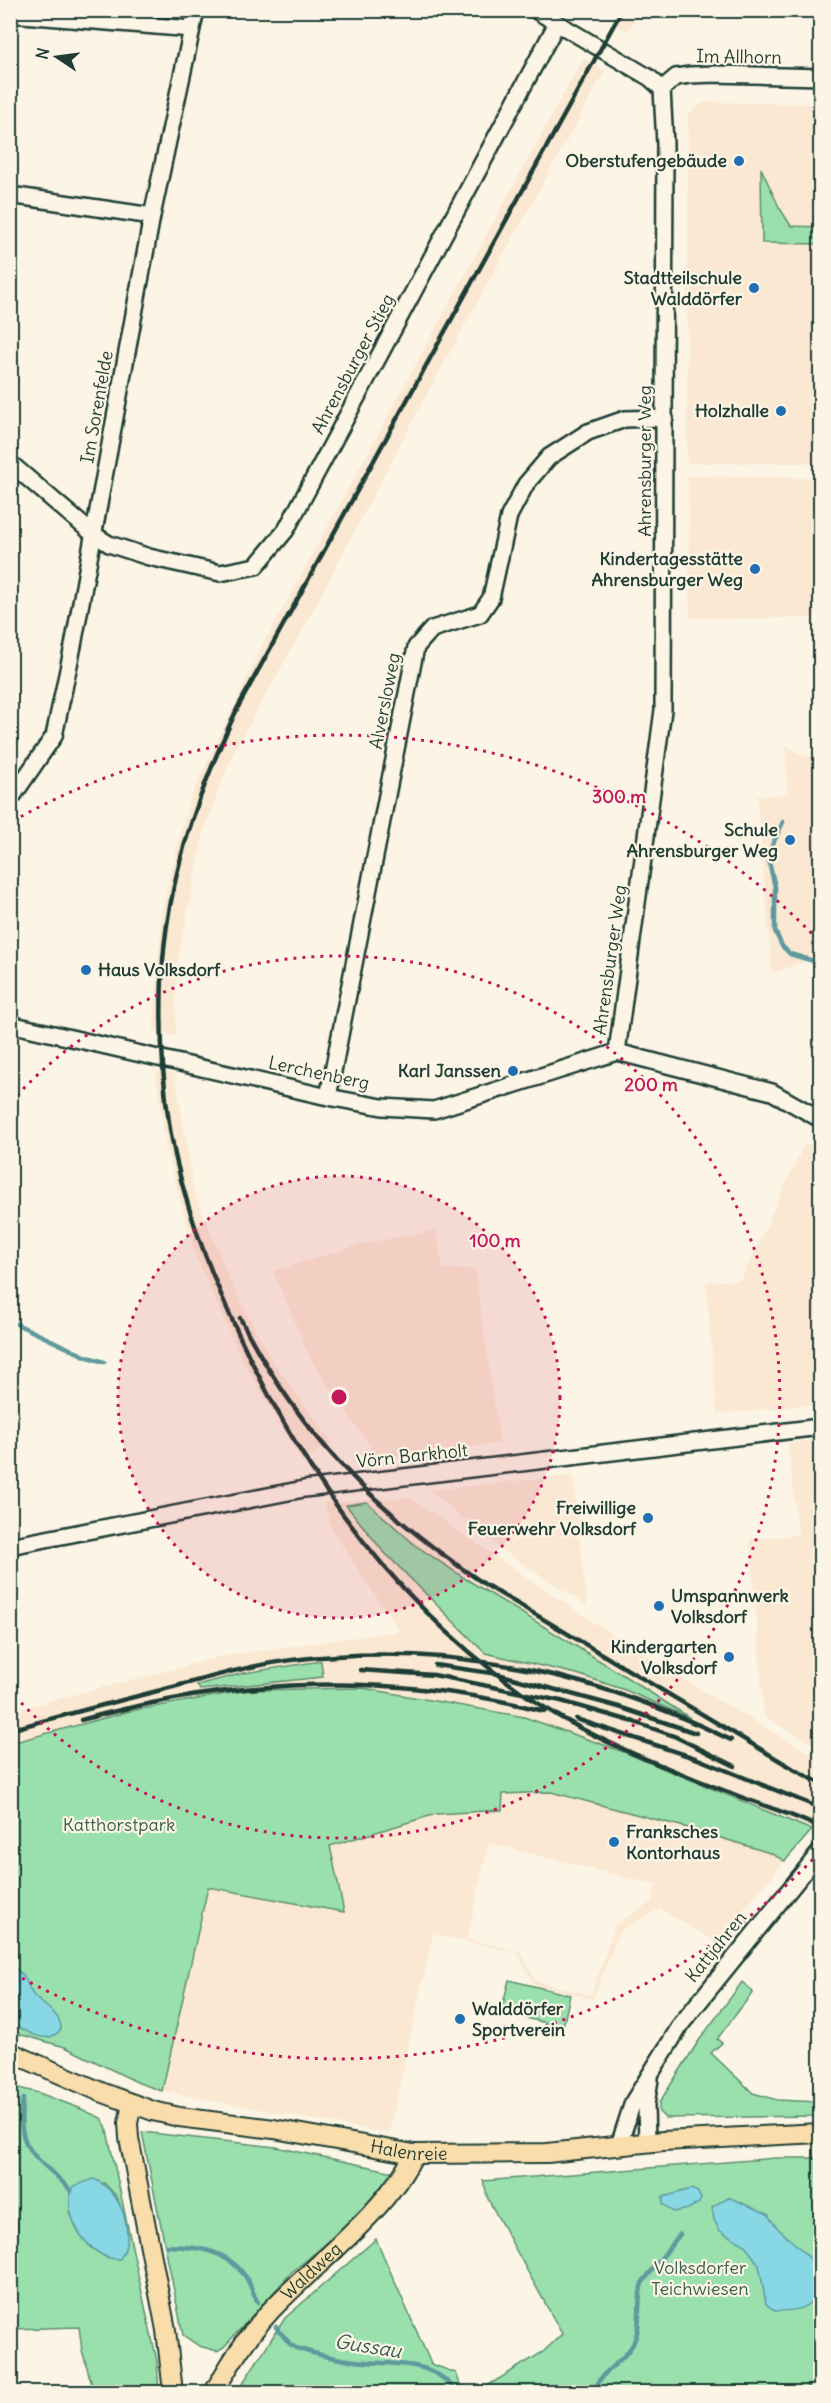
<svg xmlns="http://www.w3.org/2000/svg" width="831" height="2403" viewBox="0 0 831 2403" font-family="Delius,sans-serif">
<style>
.built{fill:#fae8d2;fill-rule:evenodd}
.green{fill:#9ae0ad;stroke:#5c8e70;stroke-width:1.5;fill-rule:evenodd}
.water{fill:#88d7e4;stroke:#5e999e;stroke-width:1.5}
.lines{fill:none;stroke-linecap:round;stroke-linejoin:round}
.stream{stroke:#5e999e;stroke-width:4.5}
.minor-casing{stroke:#1f3d34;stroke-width:20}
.major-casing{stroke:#1f3d34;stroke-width:22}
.minor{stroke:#fcf5e5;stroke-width:15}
.major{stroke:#f9ddab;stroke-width:18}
.rail{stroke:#1f3d34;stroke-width:4.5}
.ring{fill:none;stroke:#c2185b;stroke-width:3;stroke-dasharray:3 6}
.poi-dot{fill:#1f6fb2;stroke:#fcf5e5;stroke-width:2}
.labels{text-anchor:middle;stroke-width:4.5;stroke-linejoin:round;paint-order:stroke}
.street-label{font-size:18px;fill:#1f3d34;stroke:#fcf5e5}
.poi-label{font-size:18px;font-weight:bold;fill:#1f3d34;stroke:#fcf5e5;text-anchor:end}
.park-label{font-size:18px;fill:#385e4c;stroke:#fcf5e5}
.water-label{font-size:20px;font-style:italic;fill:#345c57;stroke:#fcf5e5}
.centre{fill:#c2185b;stroke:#fcf5e5;stroke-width:3}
.ring-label{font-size:18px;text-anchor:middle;font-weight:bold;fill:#c2185b;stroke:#fcf5e5;stroke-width:4.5;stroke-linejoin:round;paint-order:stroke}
</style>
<rect width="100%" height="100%" fill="#fcf5e5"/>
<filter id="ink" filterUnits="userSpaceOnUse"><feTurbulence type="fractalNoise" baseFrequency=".0167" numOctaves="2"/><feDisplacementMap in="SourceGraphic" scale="12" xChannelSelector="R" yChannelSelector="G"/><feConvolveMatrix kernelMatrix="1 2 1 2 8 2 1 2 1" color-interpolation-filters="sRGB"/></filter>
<g filter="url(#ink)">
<path class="built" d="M 617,11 L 640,11 L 628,32 L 611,21 Z
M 583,58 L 605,71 L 423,401 L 304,627 L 231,757 L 204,831 L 176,970 L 176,1036 L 154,1030 L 162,911 L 188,803 L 263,645 Z
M 704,102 L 820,104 L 820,463 L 687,463 L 688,114 Z
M 688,476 L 820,478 L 820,618 L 690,618 Z
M 786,745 L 802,756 L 820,757 L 820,956 L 772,973 L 757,796 L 787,794 Z
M 156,1072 L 175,1073 L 194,1191 L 231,1283 L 271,1359 L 332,1442 L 302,1461 L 242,1359 L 195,1255 L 167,1151 Z
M 805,1143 L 820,1149 L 820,1404 L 717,1414 L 706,1282 L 741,1280 Z
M 436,1230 L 443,1269 L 475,1269 L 500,1443 L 378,1459 L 309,1356 L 273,1271 L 362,1244 Z
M 820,1439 L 820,1749 L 764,1716 L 750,1539 L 798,1535 L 788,1443 Z
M 573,1475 L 587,1606 L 507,1553 L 460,1517 L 430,1490 Z
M 408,1497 L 590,1620 L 716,1699 L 820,1759 L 820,1820 L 812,1830 L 621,1751 L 363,1688 L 248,1690 L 130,1711 L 11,1743 L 11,1711 L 223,1656 L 399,1631 L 332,1530 L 324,1503 Z
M 551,1792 L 692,1829 L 770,1853 L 785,1861 L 716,1942 L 660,1909 L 620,1931 L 593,1999 L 534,1985 L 518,1953 L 433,1934 L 389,2134 L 162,2091 L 208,1886 L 343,1911 L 330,1846 L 436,1814 L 502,1810 L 502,1794 ZM 489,1843 L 656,1885 L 652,1901 L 615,1925 L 591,1995 L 536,1981 L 521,1952 L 467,1939 Z"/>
<path class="green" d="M 761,168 L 779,207 L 791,226 L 820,227 L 820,244 L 762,243 Z
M 367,1502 L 415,1545 L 466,1579 L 623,1675 L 690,1718 L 625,1690 L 577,1674 L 485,1653 L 382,1550 L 346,1505 Z
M 321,1661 L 323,1677 L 200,1690 L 197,1685 L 244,1673 Z
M 363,1688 L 524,1717 L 621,1751 L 812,1830 L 785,1861 L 770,1853 L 692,1829 L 551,1792 L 503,1794 L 502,1810 L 436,1814 L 330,1846 L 344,1912 L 208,1887 L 162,2091 L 139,2083 L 65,2047 L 11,2032 L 11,1743 L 130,1711 L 248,1690 Z
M 509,1980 L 570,1995 L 563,2027 L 501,2012 Z
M 742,1982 L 753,1992 L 717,2039 L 722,2043 L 711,2053 L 753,2093 L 777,2100 L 820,2102 L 820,2116 L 665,2118 L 659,2112 L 659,2103 L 698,2042 Z
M 11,2086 L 39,2093 L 79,2108 L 101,2118 L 106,2126 L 150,2330 L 157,2361 L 159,2392 L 94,2392 L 82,2350 L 79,2327 L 13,2329 L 18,2222 L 11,2222 ZM 104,2183 L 117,2197 L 125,2221 L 107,2258 L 90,2247 L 69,2212 Z
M 142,2132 L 276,2147 L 394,2172 L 356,2219 L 292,2272 L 224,2347 L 217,2351 L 199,2346 L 183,2335 Z
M 776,2158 L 820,2158 L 820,2380 L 800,2392 L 477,2392 L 543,2352 L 562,2334 L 488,2199 L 483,2181 Z
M 376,2239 L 431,2364 L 456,2373 L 463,2392 L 237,2392 L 285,2318 Z"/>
<path class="water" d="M 11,1966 C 31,1978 23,1982 34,1996 C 43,2006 62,2014 61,2029 C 46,2048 28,2030 11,2024 Z
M 94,2179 C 121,2190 137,2235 120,2259 C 89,2261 58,2212 74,2186 Z
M 691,2189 L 698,2192 L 701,2199 L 699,2203 L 688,2209 L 673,2212 L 663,2204 L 663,2197 Z
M 728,2197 L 768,2214 C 780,2242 830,2255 816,2294 C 809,2311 790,2311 775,2311 L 766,2304 L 759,2265 L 745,2245 L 720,2231 L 714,2220 L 712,2207 Z"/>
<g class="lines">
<path class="stream" d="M 783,822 L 771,848 L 769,862 L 775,887 L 775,931 L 782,946 L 790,954 L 820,963
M 10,1321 L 85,1356 L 104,1362
M 23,2099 C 14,2154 40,2156 71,2191
M 167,2246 C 197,2247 226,2249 245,2276 C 251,2283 252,2294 258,2302
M 276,2327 L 290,2344 L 296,2348 C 315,2354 335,2359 355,2361 C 392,2366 432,2357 456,2392
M 595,2392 C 599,2370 623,2364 633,2344 C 643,2324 636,2303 642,2283 L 680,2234"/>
<g class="minor-casing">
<path id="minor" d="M 535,10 L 650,78 L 662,89 L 665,144 L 663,710 L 617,1052
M 10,14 L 192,29
M 662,89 L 676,77 L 690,75 L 715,74 L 820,77
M 10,195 L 152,216
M 10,463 L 93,534 L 109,544 L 149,557 L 220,573 L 256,566 L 286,530 L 556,25
M 10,800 L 54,736 L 73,646 L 152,216 L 196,10
M 10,1024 L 328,1097 L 382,1107 L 434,1110 L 617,1052 L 772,1092 L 820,1119
M 328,1097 L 416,647 L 432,629 L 480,614 L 491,598 L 509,516 L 526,484 L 549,457 L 588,432 L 625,419 L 665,418
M 10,1546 L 304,1489 L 820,1427
M 647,2142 L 646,2105 L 650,2079
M 619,2145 L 633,2102 L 682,2023 L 820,1852"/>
</g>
<g class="major-casing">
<g id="major">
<path id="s1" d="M 10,2052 L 101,2092 L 153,2111 L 179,2117 L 274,2129 L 414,2154 L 547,2153 L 663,2141 L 820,2133"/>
<path d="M 132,2104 L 128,2123 L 129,2138 L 166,2330 L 173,2392"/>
<path id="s2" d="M 214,2392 C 233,2358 253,2327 281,2300 C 324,2257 388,2209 414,2154"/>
</g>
</g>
<use href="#minor" class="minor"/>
<use href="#major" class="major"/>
<path class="rail" d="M 622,10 L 238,707 C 198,792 166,882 162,977 C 160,1028 162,1079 170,1129 C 182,1201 209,1270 239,1335 C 307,1483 404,1616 542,1706 C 605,1746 677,1772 746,1799 C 771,1808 797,1816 820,1828
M 240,1318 C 300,1436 377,1512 486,1585 L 792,1768
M 435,1665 L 498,1674 L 619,1707 L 696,1733
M 360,1670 L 434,1675 L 561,1701 L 634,1722 L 674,1736 L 735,1766
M 576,1719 L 698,1759 L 820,1808
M 81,1720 C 234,1678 389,1671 544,1711
M 10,1730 C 64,1715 118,1701 173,1687 C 212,1677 251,1665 292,1660 C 446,1641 593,1672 731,1740
M 786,1765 L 820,1783"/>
</g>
</g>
<circle cx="339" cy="1397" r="221" fill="#c2185b" fill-opacity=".12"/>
<g class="ring">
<circle cx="339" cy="1397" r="221"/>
<path d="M11 1102A441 441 0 1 1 11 1692"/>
<path d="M819 1853A662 662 0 0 1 13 1973M13 821A662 662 0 0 1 819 941"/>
</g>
<g class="poi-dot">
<circle cx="739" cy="161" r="6"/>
<circle cx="754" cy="288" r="6"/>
<circle cx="781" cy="411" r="6"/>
<circle cx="755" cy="569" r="6"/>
<circle cx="790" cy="840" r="6"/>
<circle cx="86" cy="970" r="6"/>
<circle cx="513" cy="1071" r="6"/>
<circle cx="648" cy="1518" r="6"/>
<circle cx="659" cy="1606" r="6"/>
<circle cx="729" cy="1657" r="6"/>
<circle cx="614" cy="1842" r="6"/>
<circle cx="460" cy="2019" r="6"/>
</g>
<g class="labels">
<g class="street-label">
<text transform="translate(739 57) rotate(1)" y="6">Im Allhorn</text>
<text transform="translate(353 364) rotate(-62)" y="6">Ahrensburger Stieg</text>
<text transform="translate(97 407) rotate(-80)" y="6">Im Sorenfelde</text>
<text transform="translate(645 461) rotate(-90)" y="6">Ahrensburger Weg</text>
<text transform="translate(385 701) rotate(-79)" y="6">Alversloweg</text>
<text transform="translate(610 960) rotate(-82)" y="6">Ahrensburger Weg</text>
<text transform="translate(319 1073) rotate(12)" y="6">Lerchenberg</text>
<text transform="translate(412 1456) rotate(-6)" y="6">Vörn Barkholt</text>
<text transform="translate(716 1947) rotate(-51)" y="6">Kattjahren</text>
<text dy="6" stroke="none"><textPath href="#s1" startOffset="414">Halenreie</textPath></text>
<text dy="6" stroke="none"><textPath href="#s2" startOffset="156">Waldweg</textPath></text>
</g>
<g class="poi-label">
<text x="727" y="167">Oberstufengebäude</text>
<text x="742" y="284">Stadtteilschule<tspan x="742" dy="21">Walddörfer</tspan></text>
<text x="769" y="417">Holzhalle</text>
<text x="743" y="565">Kindertagesstätte<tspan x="743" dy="21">Ahrensburger Weg</tspan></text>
<text x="778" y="836">Schule<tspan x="778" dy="21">Ahrensburger Weg</tspan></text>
<text x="98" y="976" text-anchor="start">Haus Volksdorf</text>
<text x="501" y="1077">Karl Janssen</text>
<text x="636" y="1514">Freiwillige<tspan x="636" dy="21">Feuerwehr Volksdorf</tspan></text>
<text x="671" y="1602" text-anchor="start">Umspannwerk<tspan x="671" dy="21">Volksdorf</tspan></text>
<text x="717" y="1653">Kindergarten<tspan x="717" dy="21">Volksdorf</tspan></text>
<text x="626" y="1838" text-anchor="start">Franksches<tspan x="626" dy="21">Kontorhaus</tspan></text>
<text x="472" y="2015" text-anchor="start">Walddörfer<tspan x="472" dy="21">Sportverein</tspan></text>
</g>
<g class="park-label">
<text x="119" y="1831">Katthorstpark</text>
<text x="700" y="2274">Volksdorfer<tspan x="700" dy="21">Teichwiesen</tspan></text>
</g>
<g class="water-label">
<text transform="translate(368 2346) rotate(9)" y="7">Gussau</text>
</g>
</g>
<circle cx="339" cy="1397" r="9" class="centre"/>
<g class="ring-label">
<text x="619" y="803">300 m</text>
<text x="651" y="1091">200 m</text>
<text x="495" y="1247">100 m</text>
</g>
<rect width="831" height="2403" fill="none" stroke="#fcf5e5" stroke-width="36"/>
<rect x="18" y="18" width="795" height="2367" fill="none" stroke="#1f3d34" stroke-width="2" filter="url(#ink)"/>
<g transform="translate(57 57) rotate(283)" stroke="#fcf5e5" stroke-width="4.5" paint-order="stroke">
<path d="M0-4.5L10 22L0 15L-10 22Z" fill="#1f3d34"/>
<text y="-9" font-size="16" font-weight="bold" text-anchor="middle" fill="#1f3d34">N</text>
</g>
</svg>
